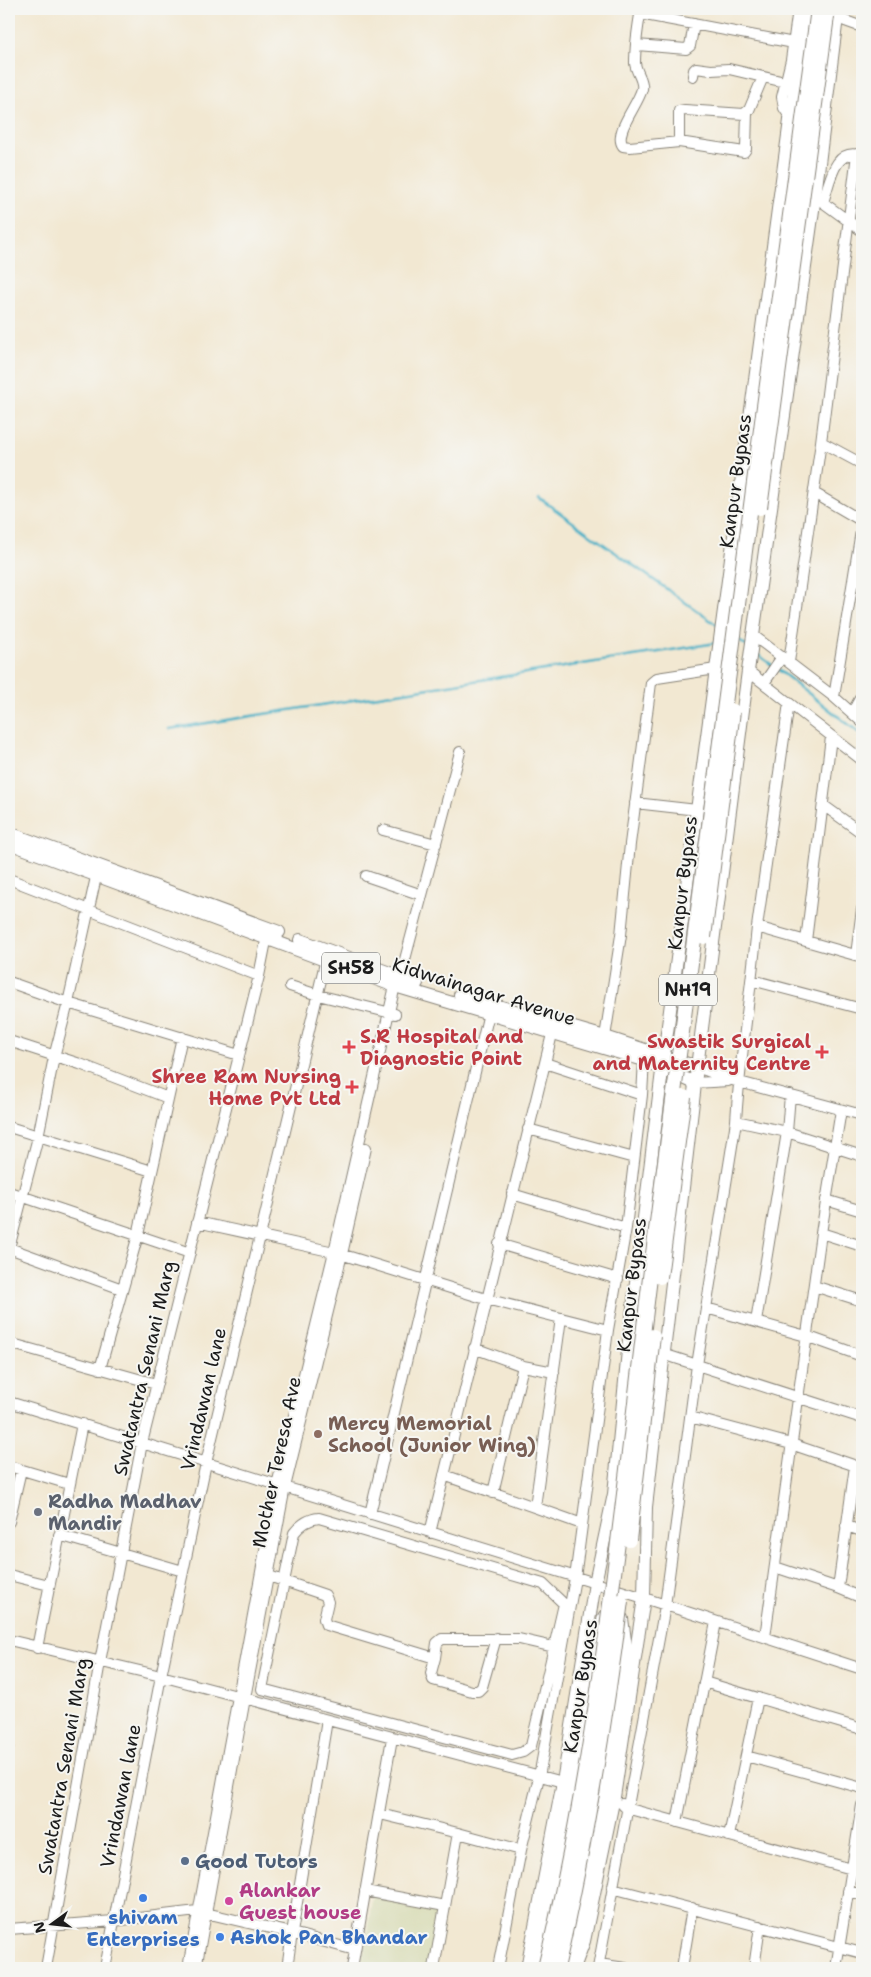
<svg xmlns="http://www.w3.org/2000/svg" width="871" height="1977" viewBox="0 0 871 1977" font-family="'Shantell Sans',sans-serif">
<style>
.built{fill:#dbdebc}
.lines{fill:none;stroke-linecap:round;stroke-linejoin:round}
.stream{stroke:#48b1c7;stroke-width:2.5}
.minor-casing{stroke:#878277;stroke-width:12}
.major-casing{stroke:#878277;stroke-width:14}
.highway-casing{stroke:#878277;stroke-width:16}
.minor{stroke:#fff;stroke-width:10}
.major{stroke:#fff;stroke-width:12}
.highway{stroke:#fff;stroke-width:14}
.highway-bridge-casing{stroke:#878277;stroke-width:16;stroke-linecap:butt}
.highway-bridge{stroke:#fff;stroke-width:14}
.health-dot{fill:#e0444e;stroke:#f6f6f2;stroke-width:2}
.education-dot{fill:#8d6e63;stroke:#f6f6f2;stroke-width:2}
.worship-dot{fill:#6b7280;stroke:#f6f6f2;stroke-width:2}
.service-dot{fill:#5c6f8a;stroke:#f6f6f2;stroke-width:2}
.shop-dot{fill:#3f7fe0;stroke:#f6f6f2;stroke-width:2}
.hotel-dot{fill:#d1479c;stroke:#f6f6f2;stroke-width:2}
.labels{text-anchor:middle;stroke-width:4;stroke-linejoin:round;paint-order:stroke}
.shield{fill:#f6f6f2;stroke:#5d5d5c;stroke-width:1}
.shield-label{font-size:18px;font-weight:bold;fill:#1c1c1c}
.street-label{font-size:19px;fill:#1c1c1c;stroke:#f6f6f2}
.health-label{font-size:19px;font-weight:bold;fill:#be3a42;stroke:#f6f6f2;text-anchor:end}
.education-label{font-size:19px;font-weight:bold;fill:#785e54;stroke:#f6f6f2;text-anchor:start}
.worship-label{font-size:19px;font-weight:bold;fill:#5b616d;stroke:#f6f6f2;text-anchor:start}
.service-label{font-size:19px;font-weight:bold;fill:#4e5e75;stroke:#f6f6f2;text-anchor:start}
.hotel-label{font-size:19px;font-weight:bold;fill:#b23c85;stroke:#f6f6f2;text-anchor:start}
.shop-label{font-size:19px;font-weight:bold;fill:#366cbe;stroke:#f6f6f2}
</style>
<rect width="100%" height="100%" fill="#f6f6f2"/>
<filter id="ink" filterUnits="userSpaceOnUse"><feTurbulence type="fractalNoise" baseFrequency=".02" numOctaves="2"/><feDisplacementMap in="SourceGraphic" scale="10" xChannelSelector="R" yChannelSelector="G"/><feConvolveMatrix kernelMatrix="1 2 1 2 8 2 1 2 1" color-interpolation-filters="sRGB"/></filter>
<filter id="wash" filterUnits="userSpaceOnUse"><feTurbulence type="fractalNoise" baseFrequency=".0096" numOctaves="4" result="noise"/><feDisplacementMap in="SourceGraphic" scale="20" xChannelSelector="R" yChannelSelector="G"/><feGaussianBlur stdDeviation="1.12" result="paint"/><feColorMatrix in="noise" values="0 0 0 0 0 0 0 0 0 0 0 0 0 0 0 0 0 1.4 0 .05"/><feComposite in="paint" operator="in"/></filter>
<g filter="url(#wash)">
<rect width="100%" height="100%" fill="#f2e8d2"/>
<path class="built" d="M 373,1894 L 442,1907 L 431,1968 L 361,1968 Z"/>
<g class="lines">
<path class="stream" d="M 539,498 L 717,625
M 738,640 L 748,647
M 754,652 L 772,665
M 776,668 L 862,735
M 169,729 L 716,643"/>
</g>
</g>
<g filter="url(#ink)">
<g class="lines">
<g class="minor-casing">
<path id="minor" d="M 641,9 C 638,26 635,46 635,63 C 636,73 644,80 642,89 C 638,105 613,133 623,146 L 630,147 L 679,142 L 744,152 L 746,149 L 747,112
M 640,14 L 794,43
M 837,18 L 862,27
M 637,45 L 686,49 L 690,46 L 694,24
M 693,76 L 694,70 L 696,68 L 711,70 L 729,69 L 785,82
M 790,117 L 784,108 L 782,97 L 791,60 L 798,9
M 679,142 L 679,111 L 685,110 L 744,114 L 749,110 L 763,77
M 817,198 L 862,231
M 823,202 C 830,182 834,146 862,156
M 821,442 L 862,464
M 814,493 L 862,521
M 854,578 L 862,583
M 754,636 L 834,697 L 862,722
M 789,662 L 821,442 L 857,154
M 748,671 L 862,760
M 764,683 L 782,657
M 834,697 L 862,525
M 852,713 L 862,695
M 635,803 L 697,810
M 823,805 L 862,833
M 383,830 L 436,844
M 98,868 L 68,1003 L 54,1057 L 38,1137 L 9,1248 L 122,1289
M 366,876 L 422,895
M 9,879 L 259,976
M 757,927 L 789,703
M 806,941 L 831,737
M 856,955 L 862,909
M 752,980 L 862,1009
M 9,982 L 68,1003 L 239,1055
M 290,986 L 318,995 L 395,1014
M 605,1037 L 621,935 L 630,844 L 651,683 L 657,678 L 716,669
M 9,1041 L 80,1064 L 168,1098
M 545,1063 L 642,1095
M 697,1067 L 732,1080 L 862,1115
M 695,1083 L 728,1081
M 736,1121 L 787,1132 L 862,1156
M 9,1127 L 152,1171
M 528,1129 L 634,1158
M 9,1192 L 190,1253
M 826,1200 L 862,1211
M 197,1222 L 334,1252 L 486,1299 L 608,1330
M 626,1228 L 642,1095 L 644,1060
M 821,1233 L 862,1246
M 499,1244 L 618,1279
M 814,1286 L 862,1301
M 706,1308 L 806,1336 L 862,1356
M 756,1322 L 787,1132 L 790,1095
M 9,1343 L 156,1384
M 474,1348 L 523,1366 L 493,1493
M 663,1354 L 862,1418
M 523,1366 L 554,1372
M 100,1369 L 138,1235 L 182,1037
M 9,1402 L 644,1598 L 862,1669
M 690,1417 L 791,1444 L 862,1468
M 9,1466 L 69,1484
M 444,1475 L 582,1524
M 535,1507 L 561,1318
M 370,1514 L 489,1013
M 319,1518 L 543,1584 L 564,1604 L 531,1746 L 523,1752 L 512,1755 L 262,1689 L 294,1533 C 301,1524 308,1519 319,1518 Z
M 9,1522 L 21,1470
M 846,1526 L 862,1531
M 430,1533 L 554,1026
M 59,1535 L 183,1571
M 775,1567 L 838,1588 L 862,1598
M 263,1574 L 325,1595 L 328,1602 L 324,1619 L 326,1625 L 435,1658 L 437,1643 L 442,1639 L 519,1639 L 554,1647
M 9,1575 L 49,1585
M 838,1588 L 855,1466
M 765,1637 L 821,1233 L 841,1110
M 9,1640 L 161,1676 L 563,1782
M 37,1648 L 82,1424
M 435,1658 L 431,1673 L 433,1680 L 472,1691 L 478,1691 L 482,1687 L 496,1638
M 704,1682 L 862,1729
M 327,1720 L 292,1933 L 355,1950
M 9,1744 L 9,1745
M 746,1756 L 862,1788
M 622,1804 L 626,1808 L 852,1869
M 380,1814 L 458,1833 L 434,1968
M 677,1822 L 716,1622
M 458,1833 L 521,1850
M 729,1836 L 758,1698
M 612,1888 L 862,1953
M 365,1891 L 445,1906
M 848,1891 L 862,1894
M 9,1929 L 114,1921 L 197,1911 L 292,1933 L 287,1968
M 599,1964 L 625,1968
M 46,1968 L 100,1662 L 142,1443 L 259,976 L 268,931
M 105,1968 L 161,1676 L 206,1463 L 326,959
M 188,1968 L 277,1485 L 334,1252 L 397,977 L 403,967 L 460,752
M 196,1968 L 245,1698 L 285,1487 L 342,1254 L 366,1148
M 352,1968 L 392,1738
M 498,1968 L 521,1850 L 539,1777 L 575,1578 L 608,1330 L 626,1228 L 512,1194
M 598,1968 L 665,1606 L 697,1365 L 736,1121 C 740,1056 751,991 757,927 L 862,957
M 682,1968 L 692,1908
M 754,1968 L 760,1926
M 836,1968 L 862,1805"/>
</g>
<g class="major-casing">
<path id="major" d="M 9,833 L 279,932
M 9,843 L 395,986 L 644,1060 L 695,1083
M 300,940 L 417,983
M 460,995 L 605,1037 L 697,1067
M 527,1968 L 563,1782 L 595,1583 L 614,1494 L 629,1340 L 664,1055 L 805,9
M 574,1968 L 584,1941 L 614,1797 L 644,1598 L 646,1507 L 697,1067 L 748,671 L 815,196 L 838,9"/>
</g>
<g class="highway-casing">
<path id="highway" d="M 534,1968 L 555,1878 L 573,1784 L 594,1654 L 605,1617
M 568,1968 L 589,1886 L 607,1794 L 624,1661 L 624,1640 L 621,1619"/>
</g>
<use href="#minor" class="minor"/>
<use href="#major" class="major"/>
<use href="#highway" class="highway"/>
<g class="highway-bridge-casing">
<path id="highway-bridge" d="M 760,508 L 828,9
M 704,937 L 733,711
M 660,1277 L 684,1097
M 629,1540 L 653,1336
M 545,1968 C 607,1713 626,1451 661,1192 C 713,797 763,403 818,9
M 557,1968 C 585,1847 605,1724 621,1601"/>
</g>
<use href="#highway-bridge" class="highway-bridge"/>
</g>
</g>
<g class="health-dot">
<path d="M346.5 1039.5h5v5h5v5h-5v5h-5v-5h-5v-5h5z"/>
<path d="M819.5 1044.5h5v5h5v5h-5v5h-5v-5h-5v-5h5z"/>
<path d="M349.5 1079.5h5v5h5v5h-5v5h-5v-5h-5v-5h5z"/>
</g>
<circle class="education-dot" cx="318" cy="1434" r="5"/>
<circle class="worship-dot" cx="38" cy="1512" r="5"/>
<circle class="service-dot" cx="185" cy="1861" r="5"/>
<g class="shop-dot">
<circle cx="143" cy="1898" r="5"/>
<circle cx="220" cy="1937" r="5"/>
</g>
<circle class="hotel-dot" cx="229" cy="1901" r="5"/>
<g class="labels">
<g class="shield">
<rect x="322" y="952.5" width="58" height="31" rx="4"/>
<rect x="659" y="974.5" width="58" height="31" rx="4"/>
</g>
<g class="shield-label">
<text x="351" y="974">SH58</text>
<text x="688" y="996">NH19</text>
</g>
<g class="street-label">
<text transform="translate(735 481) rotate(-82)" y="7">Kanpur Bypass</text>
<text transform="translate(682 883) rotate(-83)" y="7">Kanpur Bypass</text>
<text transform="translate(484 991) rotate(17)" y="7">Kidwainagar Avenue</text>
<text transform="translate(631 1285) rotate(-83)" y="7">Kanpur Bypass</text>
<text transform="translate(144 1368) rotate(-77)" y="7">Swatantra Senani Marg</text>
<text transform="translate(203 1399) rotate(-77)" y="7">Vrindawan lane</text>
<text transform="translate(276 1462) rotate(-78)" y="7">Mother Teresa Ave</text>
<text transform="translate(580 1686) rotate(-81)" y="7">Kanpur Bypass</text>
<text transform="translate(63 1766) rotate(-80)" y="7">Swatantra Senani Marg</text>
<text transform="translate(120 1796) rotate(-79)" y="7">Vrindawan lane</text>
</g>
<g class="health-label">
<text x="360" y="1043" text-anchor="start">S.R Hospital and<tspan x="360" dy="22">Diagnostic Point</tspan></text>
<text x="811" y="1048">Swastik Surgical<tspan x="811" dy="22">and Maternity Centre</tspan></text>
<text x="341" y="1083">Shree Ram Nursing<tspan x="341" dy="22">Home Pvt Ltd</tspan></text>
</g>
<g class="education-label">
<text x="328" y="1430">Mercy Memorial<tspan x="328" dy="22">School (Junior Wing)</tspan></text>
</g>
<g class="worship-label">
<text x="48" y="1508">Radha Madhav<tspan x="48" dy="22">Mandir</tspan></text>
</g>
<g class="service-label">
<text x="195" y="1868">Good Tutors</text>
</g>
<g class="hotel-label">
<text x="239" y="1897">Alankar<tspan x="239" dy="22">Guest house</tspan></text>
</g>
<g class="shop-label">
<text x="143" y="1924">shivam<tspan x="143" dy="22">Enterprises</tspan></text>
<text x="230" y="1944" text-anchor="start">Ashok Pan Bhandar</text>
</g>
</g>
<rect width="871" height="1977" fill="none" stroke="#f6f6f2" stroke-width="30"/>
<g transform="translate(52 1924) rotate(255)" stroke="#f6f6f2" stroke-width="4" paint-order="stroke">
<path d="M0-4L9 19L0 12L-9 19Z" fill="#1c1c1c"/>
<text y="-8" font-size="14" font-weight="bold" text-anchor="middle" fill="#1c1c1c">N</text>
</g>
</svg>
